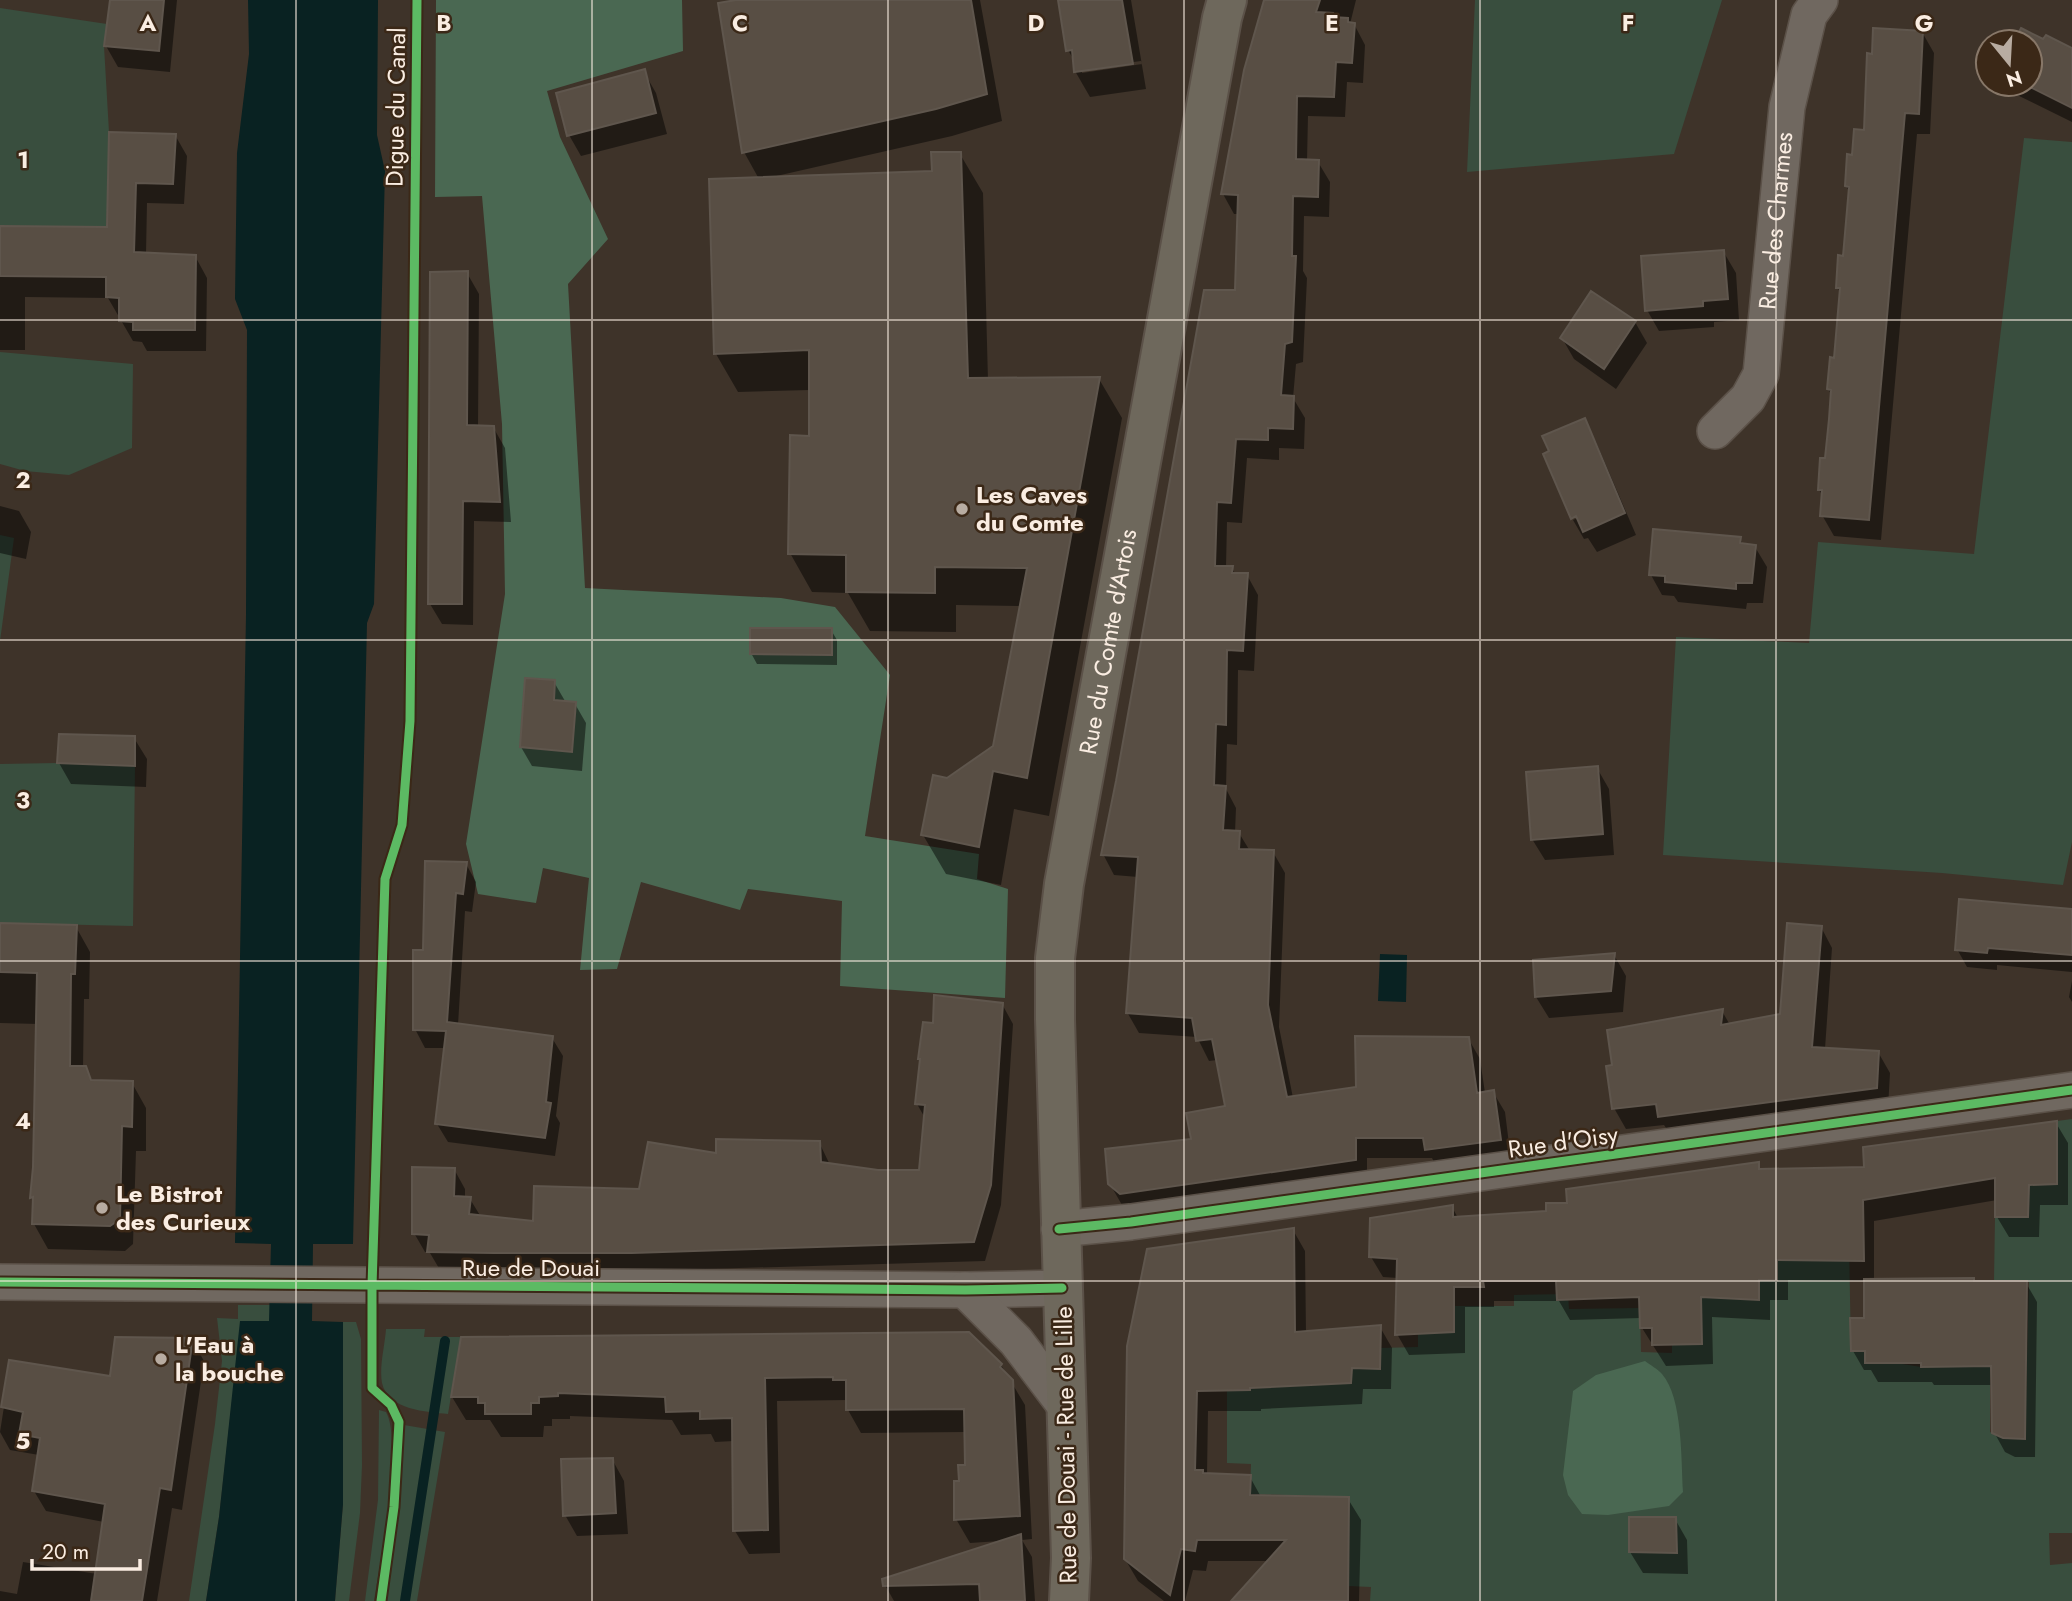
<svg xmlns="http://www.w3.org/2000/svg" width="2072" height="1601" viewBox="0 0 2072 1601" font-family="Jost,sans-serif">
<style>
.green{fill:#394e3e}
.forest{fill:#4a6852}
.water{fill:#092222}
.shadow{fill:#0007;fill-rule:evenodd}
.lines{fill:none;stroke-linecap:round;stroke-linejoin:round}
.stream{stroke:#092222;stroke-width:10}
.building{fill:#584e44;stroke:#5f564d;stroke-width:2}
.street-casing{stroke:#5b5148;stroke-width:38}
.secondary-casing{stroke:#5b5148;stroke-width:42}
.street{stroke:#706860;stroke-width:35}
.secondary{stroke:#6e685c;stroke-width:38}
.cycleway-casing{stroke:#3b2817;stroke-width:13}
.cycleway{stroke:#5cba63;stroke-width:9}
.grid{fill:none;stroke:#faede2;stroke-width:2;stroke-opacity:0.55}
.poi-dot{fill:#b8aca1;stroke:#3b2817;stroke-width:2.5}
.labels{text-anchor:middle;stroke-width:5;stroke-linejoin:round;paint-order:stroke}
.street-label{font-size:24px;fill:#faede2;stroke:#3b2817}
.poi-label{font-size:24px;font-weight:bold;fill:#faede2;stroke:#3b2817;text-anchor:start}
.grid-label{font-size:23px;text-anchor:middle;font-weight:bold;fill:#faede2;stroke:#3b2817;stroke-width:5;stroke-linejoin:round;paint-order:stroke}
</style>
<rect width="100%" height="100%" fill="#3e3329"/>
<path class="green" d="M 1475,0 L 1722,0 L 1674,154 L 1467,172 Z
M 0,8 L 107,24 L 104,46 L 109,132 L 106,250 L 0,226 Z
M 2024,138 L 2072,142 L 2072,842 L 2063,885 L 1942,873 L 1663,855 L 1676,637 L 1809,643 L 1818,542 L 1974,554 Z
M 0,352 L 133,364 L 132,448 L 69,475 L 25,471 L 0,464 Z
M 0,535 L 14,538 L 0,641 Z
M 57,763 L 135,766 L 133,926 L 0,923 L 0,764 Z
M 2072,1119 L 2072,1533 L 2049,1533 L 2050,1565 L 2072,1563 L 2072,1601 L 1370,1601 L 1371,1587 L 1348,1586 L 1349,1497 L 1250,1494 L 1251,1464 L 1227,1463 L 1227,1390 L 1351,1383 L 1352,1368 L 1380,1369 L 1380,1348 L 1418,1347 L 1418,1333 L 1454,1332 L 1454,1306 L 1514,1306 L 1514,1295 L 1568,1294 L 1569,1309 L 1640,1308 L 1641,1352 L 1672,1353 L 1672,1345 L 1702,1344 L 1699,1257 L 1748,1300 L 1759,1300 L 1759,1280 L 1777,1280 L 1777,1261 L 1811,1260 L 1849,1243 L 1851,1351 L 1865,1351 L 1865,1363 L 1896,1363 L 1921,1367 L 1990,1366 L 1990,1432 L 2003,1438 L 2025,1439 L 2029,1282 L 1994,1281 L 1995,1217 L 2028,1217 L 2029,1185 L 2057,1184 L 2057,1121 Z
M 238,1305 L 270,1305 L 270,1321 L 241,1321 L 219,1517 L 206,1601 L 189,1601 L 215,1424 L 222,1361 L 217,1318 L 238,1319 Z
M 343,1322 L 356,1322 L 361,1339 L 362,1465 L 360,1513 L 349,1601 L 335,1601 L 343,1504 Z
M 386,1329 L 425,1329 L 424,1337 L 461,1337 L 448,1414 C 427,1412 388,1410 382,1383 C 379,1367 385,1345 386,1329 Z
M 379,1410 L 386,1412 C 403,1441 380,1564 374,1601 L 365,1601 L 378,1500 Z
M 404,1425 L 445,1432 L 417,1601 L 385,1601 L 400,1502 Z"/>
<path class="forest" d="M 436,0 L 682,0 L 683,51 L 547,91 L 560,137 L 608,239 L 568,284 L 585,588 L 781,598 L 835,607 L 890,675 L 865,836 L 979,854 L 977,879 L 1008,889 L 1005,998 L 840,986 L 842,901 L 748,889 L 740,910 L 641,882 L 617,969 L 580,970 L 589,878 L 543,868 L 536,903 L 478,894 L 466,844 L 505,594 L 502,424 L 482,196 L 435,197 Z
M 1645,1361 C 1650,1365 1658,1369 1662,1374 C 1683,1398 1681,1460 1683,1492 L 1669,1506 L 1608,1515 L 1582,1514 L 1568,1495 L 1563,1475 L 1573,1391 L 1596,1375 Z"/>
<path class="water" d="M 248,0 L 378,0 L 377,135 L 385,171 L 374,604 L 367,623 L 353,1244 L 313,1244 L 312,1321 L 343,1322 L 343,1504 L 335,1601 L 206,1601 L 219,1517 L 240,1321 L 269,1321 L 271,1244 L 235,1243 L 246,615 L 247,330 L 235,299 L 237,153 L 249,54 Z
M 1380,954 L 1407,955 L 1406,1002 L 1378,1001 Z"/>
<path class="shadow" d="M 111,0 L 177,0 L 170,72 L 118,67 L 106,46 Z
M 746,0 L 980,0 L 1002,121 L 952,136 L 772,177 L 772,178 L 934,172 L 960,154 L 983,193 L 988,380 L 1099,379 L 1122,418 L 1049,816 L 1014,809 L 1001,885 L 946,874 L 923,835 L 947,780 L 994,747 L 1022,606 L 956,605 L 956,632 L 870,631 L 848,593 L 812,592 L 790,553 L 810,438 L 810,390 L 738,392 L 716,354 L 759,179 L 744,152 Z
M 1059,0 L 1131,0 L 1146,89 L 1090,97 L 1075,71 L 1075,62 L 1068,50 ZM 1141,61 L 1142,64 L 1082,73 L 1082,69 Z
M 1266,0 L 1356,0 L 1350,24 L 1354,24 L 1365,45 L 1363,83 L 1347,82 L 1345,117 L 1308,116 L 1307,161 L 1318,162 L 1330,182 L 1329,217 L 1304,216 L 1303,271 L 1307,278 L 1303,362 L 1296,364 L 1293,398 L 1305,418 L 1304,449 L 1279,448 L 1279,460 L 1247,458 L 1242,523 L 1227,522 L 1226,567 L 1232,568 L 1236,575 L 1247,575 L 1258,595 L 1254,671 L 1238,670 L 1237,745 L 1227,744 L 1226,789 L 1236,808 L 1235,833 L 1239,833 L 1250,851 L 1273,852 L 1285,873 L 1279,1027 L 1293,1098 L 1357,1088 L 1468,1038 L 1480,1059 L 1485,1093 L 1493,1092 L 1505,1112 L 1511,1160 L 1438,1170 L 1432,1158 L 1367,1158 L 1367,1181 L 1133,1214 L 1122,1205 L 1110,1184 L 1193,1140 L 1227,1107 L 1217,1060 L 1209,1061 L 1197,1037 L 1139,1033 L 1127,1012 L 1138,877 L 1114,875 L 1103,854 L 1236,292 L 1239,214 L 1234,214 L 1223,194 Z
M 1922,32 L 1934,53 L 1930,134 L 1917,134 L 1881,540 L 1834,536 L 1822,515 L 1823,496 L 1819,490 L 1826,460 L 1832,396 L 1828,389 L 1836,360 L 1841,294 L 1837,287 L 1845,257 L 1850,193 L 1846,186 L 1854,156 L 1866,132 L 1873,55 Z
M 2044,41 L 2072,50 L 2072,122 L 2013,93 L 2008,84 L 2030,84 L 2030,42 L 2016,42 Z
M 644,72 L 656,93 L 667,134 L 581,156 L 569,135 Z
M 111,134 L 175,135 L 187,156 L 184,204 L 147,203 L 146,254 L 195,256 L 207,278 L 206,351 L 147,351 L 142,342 L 133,341 L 108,298 L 25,297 L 25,350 L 0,350 L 0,228 L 109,229 Z
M 1723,251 L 1736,273 L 1739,320 L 1714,322 L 1714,327 L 1659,331 L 1647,310 Z
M 467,273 L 479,294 L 478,427 L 493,427 L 505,448 L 511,522 L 474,521 L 473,625 L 442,624 L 430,604 Z
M 1635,322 L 1647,343 L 1616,389 L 1574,359 L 1562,338 Z
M 1584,421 L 1596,442 L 1636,535 L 1597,552 L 1588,538 L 1584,539 L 1573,520 L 1585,515 Z
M 0,506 L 19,511 L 31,532 L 26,559 L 0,553 Z
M 1740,539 L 1743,545 L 1755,547 L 1767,567 L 1763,603 L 1747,603 L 1746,609 L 1678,602 L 1674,596 L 1662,595 L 1651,575 Z
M 831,630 L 837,640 L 837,665 L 757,664 L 751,653 Z
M 554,682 L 565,701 L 575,704 L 586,723 L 582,771 L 532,766 L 521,747 Z
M 134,738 L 147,759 L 146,787 L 71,784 L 59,763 Z
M 1597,768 L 1609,789 L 1614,855 L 1545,860 L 1532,839 Z
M 466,864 L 476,882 L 472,912 L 465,911 L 458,1025 L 552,1038 L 563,1056 L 556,1116 L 560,1123 L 555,1156 L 448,1142 L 437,1124 L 445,1048 L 425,1048 L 415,1029 L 424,952 Z
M 2072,910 L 2072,972 L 1997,965 L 1997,970 L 1967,967 L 1957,949 Z
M 0,925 L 76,927 L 90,952 L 89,999 L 84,999 L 83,1068 L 93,1081 L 132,1083 L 146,1108 L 146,1151 L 136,1151 L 133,1244 L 125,1251 L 48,1249 L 34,1224 L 34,1201 L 32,1197 L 35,1167 L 38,1024 L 0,1023 Z
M 1821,927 L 1832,948 L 1825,1049 L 1878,1052 L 1890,1073 L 1888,1108 L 1672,1137 L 1664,1125 L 1626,1129 L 1614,1108 L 1722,1011 L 1730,1025 L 1782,1016 Z
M 1614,955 L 1626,976 L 1623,1012 L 1549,1018 L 1536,997 Z
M 2072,981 L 2072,1002 L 2069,997 Z
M 1002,1004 L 1013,1024 L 1001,1205 L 985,1261 L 603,1272 L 440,1270 L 430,1253 L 425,1252 L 414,1233 L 454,1169 L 465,1189 L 465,1199 L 470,1199 L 481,1217 L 535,1223 L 641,1191 L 717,1156 L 819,1142 L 830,1165 L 878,1172 L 920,1172 L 925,1118 L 917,1104 L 922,1062 L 919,1058 L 934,1025 Z
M 2056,1123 L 2068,1143 L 2068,1205 L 2040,1205 L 2039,1237 L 2009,1237 L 1997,1217 L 1997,1200 L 1874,1221 L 1874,1281 L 2026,1283 L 2037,1302 L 2035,1457 L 2015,1457 L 2005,1452 L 1994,1432 L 1993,1385 L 1934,1385 L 1932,1382 L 1878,1382 L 1871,1370 L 1864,1370 L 1853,1351 L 1866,1319 L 1865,1281 L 1788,1280 L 1788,1300 L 1770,1300 L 1770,1320 L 1712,1317 L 1713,1364 L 1666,1366 L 1642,1328 L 1641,1318 L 1570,1320 L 1559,1301 L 1494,1301 L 1494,1307 L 1465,1307 L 1465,1353 L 1409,1355 L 1397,1334 L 1398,1278 L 1383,1277 L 1371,1257 L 1452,1207 L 1458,1218 L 1548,1213 L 1568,1204 L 1758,1164 L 1761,1170 L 1865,1169 Z
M 1293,1230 L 1305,1251 L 1306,1333 L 1380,1327 L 1392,1348 L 1391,1389 L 1363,1389 L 1362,1404 L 1261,1409 L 1261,1411 L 1208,1411 L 1207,1475 L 1250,1477 L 1261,1497 L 1348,1499 L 1361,1520 L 1359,1601 L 1233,1601 L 1270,1561 L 1208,1561 L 1206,1571 L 1193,1570 L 1185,1601 L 1164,1601 L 1138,1581 L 1125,1559 L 1128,1346 Z
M 462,1339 L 1001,1365 L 1025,1405 L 1032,1539 L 1022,1540 L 1032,1557 L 1035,1601 L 894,1601 L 885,1585 L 1000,1541 L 970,1543 L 956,1519 L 961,1482 L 967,1466 L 966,1432 L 861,1433 L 848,1410 L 848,1400 L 777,1401 L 780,1553 L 749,1554 L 735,1531 L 734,1441 L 715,1442 L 711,1434 L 681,1435 L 672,1420 L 570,1416 L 570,1419 L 552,1419 L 552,1426 L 544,1426 L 543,1437 L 501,1437 L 490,1420 L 466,1420 L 452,1397 Z
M 192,1340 L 204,1361 L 182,1510 L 172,1508 L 157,1601 L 0,1601 L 0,1591 L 17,1594 L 23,1562 L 97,1574 L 104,1522 L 46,1511 L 34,1491 L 39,1455 L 10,1450 L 0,1432 L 11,1362 L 112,1378 Z
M 612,1459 L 624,1481 L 628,1534 L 577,1536 L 565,1515 Z
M 1675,1519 L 1687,1540 L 1688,1574 L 1643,1573 L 1630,1552 Z"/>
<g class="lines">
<path class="stream" d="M 405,1601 L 445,1341"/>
</g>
<path class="building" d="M 110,0 L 164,0 L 159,51 L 104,46 Z
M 736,0 L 971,0 L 987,94 L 936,109 L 742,153 L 718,3 Z
M 1058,0 L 1122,0 L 1133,64 L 1074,72 L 1072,50 L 1066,51 Z
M 1264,0 L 1320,0 L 1316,12 L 1333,13 L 1332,17 L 1348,18 L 1348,22 L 1355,23 L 1352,63 L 1336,62 L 1334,97 L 1297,96 L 1296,159 L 1319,160 L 1318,197 L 1293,196 L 1292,256 L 1296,256 L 1292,342 L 1285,344 L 1281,395 L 1294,396 L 1293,429 L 1268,428 L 1268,440 L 1236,439 L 1231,503 L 1217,502 L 1215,566 L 1233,566 L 1232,573 L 1248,573 L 1243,651 L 1227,650 L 1226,725 L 1216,724 L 1214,785 L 1226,786 L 1223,830 L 1240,831 L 1239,849 L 1274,850 L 1268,1005 L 1287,1097 L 1356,1087 L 1355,1036 L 1469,1037 L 1477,1093 L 1494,1090 L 1501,1140 L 1425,1150 L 1423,1138 L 1356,1138 L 1356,1160 L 1120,1194 L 1108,1184 L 1105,1149 L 1191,1139 L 1186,1113 L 1225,1106 L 1212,1039 L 1196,1041 L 1192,1018 L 1126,1013 L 1138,857 L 1101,855 L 1116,781 L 1204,290 L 1235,290 L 1238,195 L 1221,194 L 1244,70 Z
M 1873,28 L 1923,31 L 1919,114 L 1905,113 L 1869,520 L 1820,516 L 1822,490 L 1818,490 L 1820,458 L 1825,458 L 1829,419 L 1831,390 L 1827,389 L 1830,357 L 1834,358 L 1840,288 L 1836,288 L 1838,255 L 1843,256 L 1849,187 L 1845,186 L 1847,154 L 1852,155 L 1854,129 L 1864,130 L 1867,53 L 1872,54 Z
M 2021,28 L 2043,39 L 2046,35 L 2072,48 L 2072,108 L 2024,84 L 2030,84 L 2030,42 L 2014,42 Z
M 645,69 L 656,113 L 567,136 L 556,93 Z
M 109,132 L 176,134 L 173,184 L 136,183 L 134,252 L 196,255 L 195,330 L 133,330 L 133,322 L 119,321 L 119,298 L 106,297 L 106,277 L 0,276 L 0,226 L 107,227 Z
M 931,152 L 961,152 L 968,378 L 1100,377 L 1027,778 L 993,771 L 979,847 L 921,835 L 933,775 L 947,778 L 993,746 L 1027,568 L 935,567 L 935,593 L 846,592 L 846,555 L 788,554 L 790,435 L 809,436 L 809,350 L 714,354 L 709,179 L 932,171 Z
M 1724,250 L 1728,299 L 1703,301 L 1703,306 L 1645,311 L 1641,256 Z
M 468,271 L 467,425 L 494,426 L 500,502 L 463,501 L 462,604 L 428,604 L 430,272 Z
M 1591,291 L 1636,321 L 1604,369 L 1560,338 Z
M 1585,418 L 1625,513 L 1583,532 L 1576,516 L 1571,519 L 1543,454 L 1549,451 L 1542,436 Z
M 1653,529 L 1741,537 L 1740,543 L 1756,545 L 1752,583 L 1736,583 L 1736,589 L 1665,582 L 1665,576 L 1649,575 Z
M 750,628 L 832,628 L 832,655 L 750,654 Z
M 525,678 L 555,680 L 554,700 L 576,702 L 572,752 L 520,747 Z
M 59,734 L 135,736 L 135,766 L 57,763 Z
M 1598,766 L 1603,834 L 1531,840 L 1526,772 Z
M 425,861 L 467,862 L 463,894 L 456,893 L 447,1022 L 553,1036 L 546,1102 L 551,1103 L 545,1138 L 435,1124 L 446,1031 L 413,1030 L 413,950 L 423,950 Z
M 1959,899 L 2072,909 L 2072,955 L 1988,948 L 1987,953 L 1955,950 Z
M 0,923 L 77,925 L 75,974 L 71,974 L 70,1066 L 86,1066 L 91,1080 L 133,1081 L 132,1127 L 122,1126 L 120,1219 L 110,1226 L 32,1224 L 33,1197 L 30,1198 L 33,1167 L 37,973 L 0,972 Z
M 1787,923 L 1822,926 L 1812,1047 L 1879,1051 L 1877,1088 L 1658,1117 L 1656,1104 L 1612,1109 L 1606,1066 L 1612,1065 L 1607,1030 L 1723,1009 L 1721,1025 L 1780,1014 Z
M 1615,953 L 1611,991 L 1535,997 L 1533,960 Z
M 934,995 L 1003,1003 L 991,1185 L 974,1242 L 632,1253 L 493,1253 L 427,1252 L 429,1235 L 412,1234 L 412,1167 L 455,1168 L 454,1196 L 471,1197 L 469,1214 L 533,1221 L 534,1186 L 639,1189 L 648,1142 L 716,1153 L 716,1139 L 820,1141 L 821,1162 L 878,1170 L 919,1170 L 925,1105 L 915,1104 L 920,1059 L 918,1059 L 923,1022 L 933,1023 Z
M 2057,1121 L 2057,1184 L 2029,1185 L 2028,1217 L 1995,1217 L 1995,1178 L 1863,1200 L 1864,1261 L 1777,1260 L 1777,1280 L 1759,1280 L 1759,1300 L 1701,1297 L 1702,1344 L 1652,1345 L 1652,1328 L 1640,1328 L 1639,1297 L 1557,1300 L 1556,1281 L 1483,1281 L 1484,1287 L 1454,1287 L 1454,1332 L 1395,1335 L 1397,1259 L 1369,1257 L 1370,1218 L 1453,1205 L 1453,1217 L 1546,1211 L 1546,1203 L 1567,1203 L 1566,1189 L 1759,1162 L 1759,1169 L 1864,1167 L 1863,1147 Z
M 1294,1228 L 1295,1332 L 1381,1325 L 1380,1369 L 1352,1368 L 1351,1383 L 1250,1388 L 1250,1390 L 1197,1391 L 1195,1470 L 1203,1470 L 1203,1473 L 1251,1475 L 1250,1495 L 1349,1497 L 1348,1601 L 1231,1601 L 1286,1540 L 1197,1540 L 1195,1551 L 1181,1549 L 1170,1595 L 1124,1559 L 1127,1346 L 1147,1249 Z
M 1974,1278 L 1974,1281 L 2027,1281 L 2025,1439 L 2003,1438 L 1992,1433 L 1991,1366 L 1921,1367 L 1921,1363 L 1865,1363 L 1865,1351 L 1851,1351 L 1850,1318 L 1864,1318 L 1864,1279 Z
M 969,1332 L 1002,1364 L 1000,1367 L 1013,1380 L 1020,1516 L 954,1520 L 954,1481 L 959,1481 L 958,1465 L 965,1465 L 964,1409 L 846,1410 L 846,1380 L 833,1380 L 833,1377 L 765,1378 L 768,1530 L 733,1531 L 732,1418 L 700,1419 L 700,1411 L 666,1412 L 665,1397 L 558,1393 L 558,1396 L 539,1397 L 539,1403 L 531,1403 L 531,1414 L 485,1414 L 485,1403 L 478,1403 L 478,1397 L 451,1397 L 461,1337 Z
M 115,1337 L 193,1338 L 171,1490 L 160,1488 L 142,1601 L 91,1601 L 105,1504 L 32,1491 L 40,1438 L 19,1434 L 23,1412 L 1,1407 L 9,1360 L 110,1376 Z
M 613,1458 L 616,1513 L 563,1516 L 561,1459 Z
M 1629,1517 L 1676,1517 L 1677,1553 L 1629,1552 Z
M 1021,1534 L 1025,1601 L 980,1601 L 979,1584 L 883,1586 L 882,1579 Z"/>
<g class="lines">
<g class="street-casing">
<g id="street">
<path id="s1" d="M 1715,431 L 1748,398 L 1761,374 L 1787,107 L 1809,15 L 1820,0"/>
<path d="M 1059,1229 L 1131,1222 L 2072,1090"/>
<path d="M 0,1282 L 965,1290 L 1062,1288"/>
<path d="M 965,1290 L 1016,1341 L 1066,1407"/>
</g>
</g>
<g class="secondary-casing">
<g id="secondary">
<path id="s2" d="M 1069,1601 L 1071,1558 L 1055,1019 L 1055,958 L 1064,884 L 1222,18 L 1227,0"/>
</g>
</g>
<use href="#street" class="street"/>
<use href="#secondary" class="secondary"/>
<g class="cycleway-casing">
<path id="cycleway" d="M 1059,1229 L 1131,1222 L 2072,1090
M 0,1282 L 965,1290 L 1062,1288
M 381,1601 L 394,1507 L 399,1422 L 391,1405 L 372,1388 L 372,1286 L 385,879 L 402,825 L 410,721 L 417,0"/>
</g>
<use href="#cycleway" class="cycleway"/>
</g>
<path class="grid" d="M 296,0 L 296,1601M 592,0 L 592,1601M 888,0 L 888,1601M 1184,0 L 1184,1601M 1480,0 L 1480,1601M 1776,0 L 1776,1601M 0,320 L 2072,320M 0,640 L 2072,640M 0,961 L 2072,961M 0,1281 L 2072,1281"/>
<g class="poi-dot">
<circle cx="962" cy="509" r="7"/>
<circle cx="102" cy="1208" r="7"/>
<circle cx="161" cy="1359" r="7"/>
</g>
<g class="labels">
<g class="street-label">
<text transform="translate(396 107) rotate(-89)" y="8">Digue du Canal</text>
<text dy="8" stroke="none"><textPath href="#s1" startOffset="228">Rue des Charmes</textPath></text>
<text dy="8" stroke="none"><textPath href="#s2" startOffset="964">Rue du Comte d'Artois</textPath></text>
<text transform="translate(1563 1142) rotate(-8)" y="8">Rue d'Oisy</text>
<text x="531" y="1276">Rue de Douai</text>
<text transform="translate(1066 1445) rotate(-91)" y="8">Rue de Douai - Rue de Lille</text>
</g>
<g class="poi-label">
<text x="976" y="503">Les Caves<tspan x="976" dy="28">du Comte</tspan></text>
<text x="116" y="1202">Le Bistrot<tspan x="116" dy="28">des Curieux</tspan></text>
<text x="175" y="1353">L'Eau à<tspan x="175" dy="28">la bouche</tspan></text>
</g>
</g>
<g class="grid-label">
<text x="148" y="31">A</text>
<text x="444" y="31">B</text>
<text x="740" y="31">C</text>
<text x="1036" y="31">D</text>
<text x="1332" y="31">E</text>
<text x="1628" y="31">F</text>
<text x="1924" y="31">G</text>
<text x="23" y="168">1</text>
<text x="23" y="488">2</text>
<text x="23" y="808">3</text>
<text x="23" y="1129">4</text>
<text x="23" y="1449">5</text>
</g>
<g transform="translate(2009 63) rotate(162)"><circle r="33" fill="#3b2817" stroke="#877768" stroke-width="2"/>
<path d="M0-5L12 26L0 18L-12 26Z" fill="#b8aca1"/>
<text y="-10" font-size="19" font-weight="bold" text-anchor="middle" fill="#faede2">N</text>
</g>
<path d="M32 1559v10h108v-10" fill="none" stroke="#faede2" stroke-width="3.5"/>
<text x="42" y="1559" font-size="21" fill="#faede2" stroke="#3b2817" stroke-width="5" paint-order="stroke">20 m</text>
</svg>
